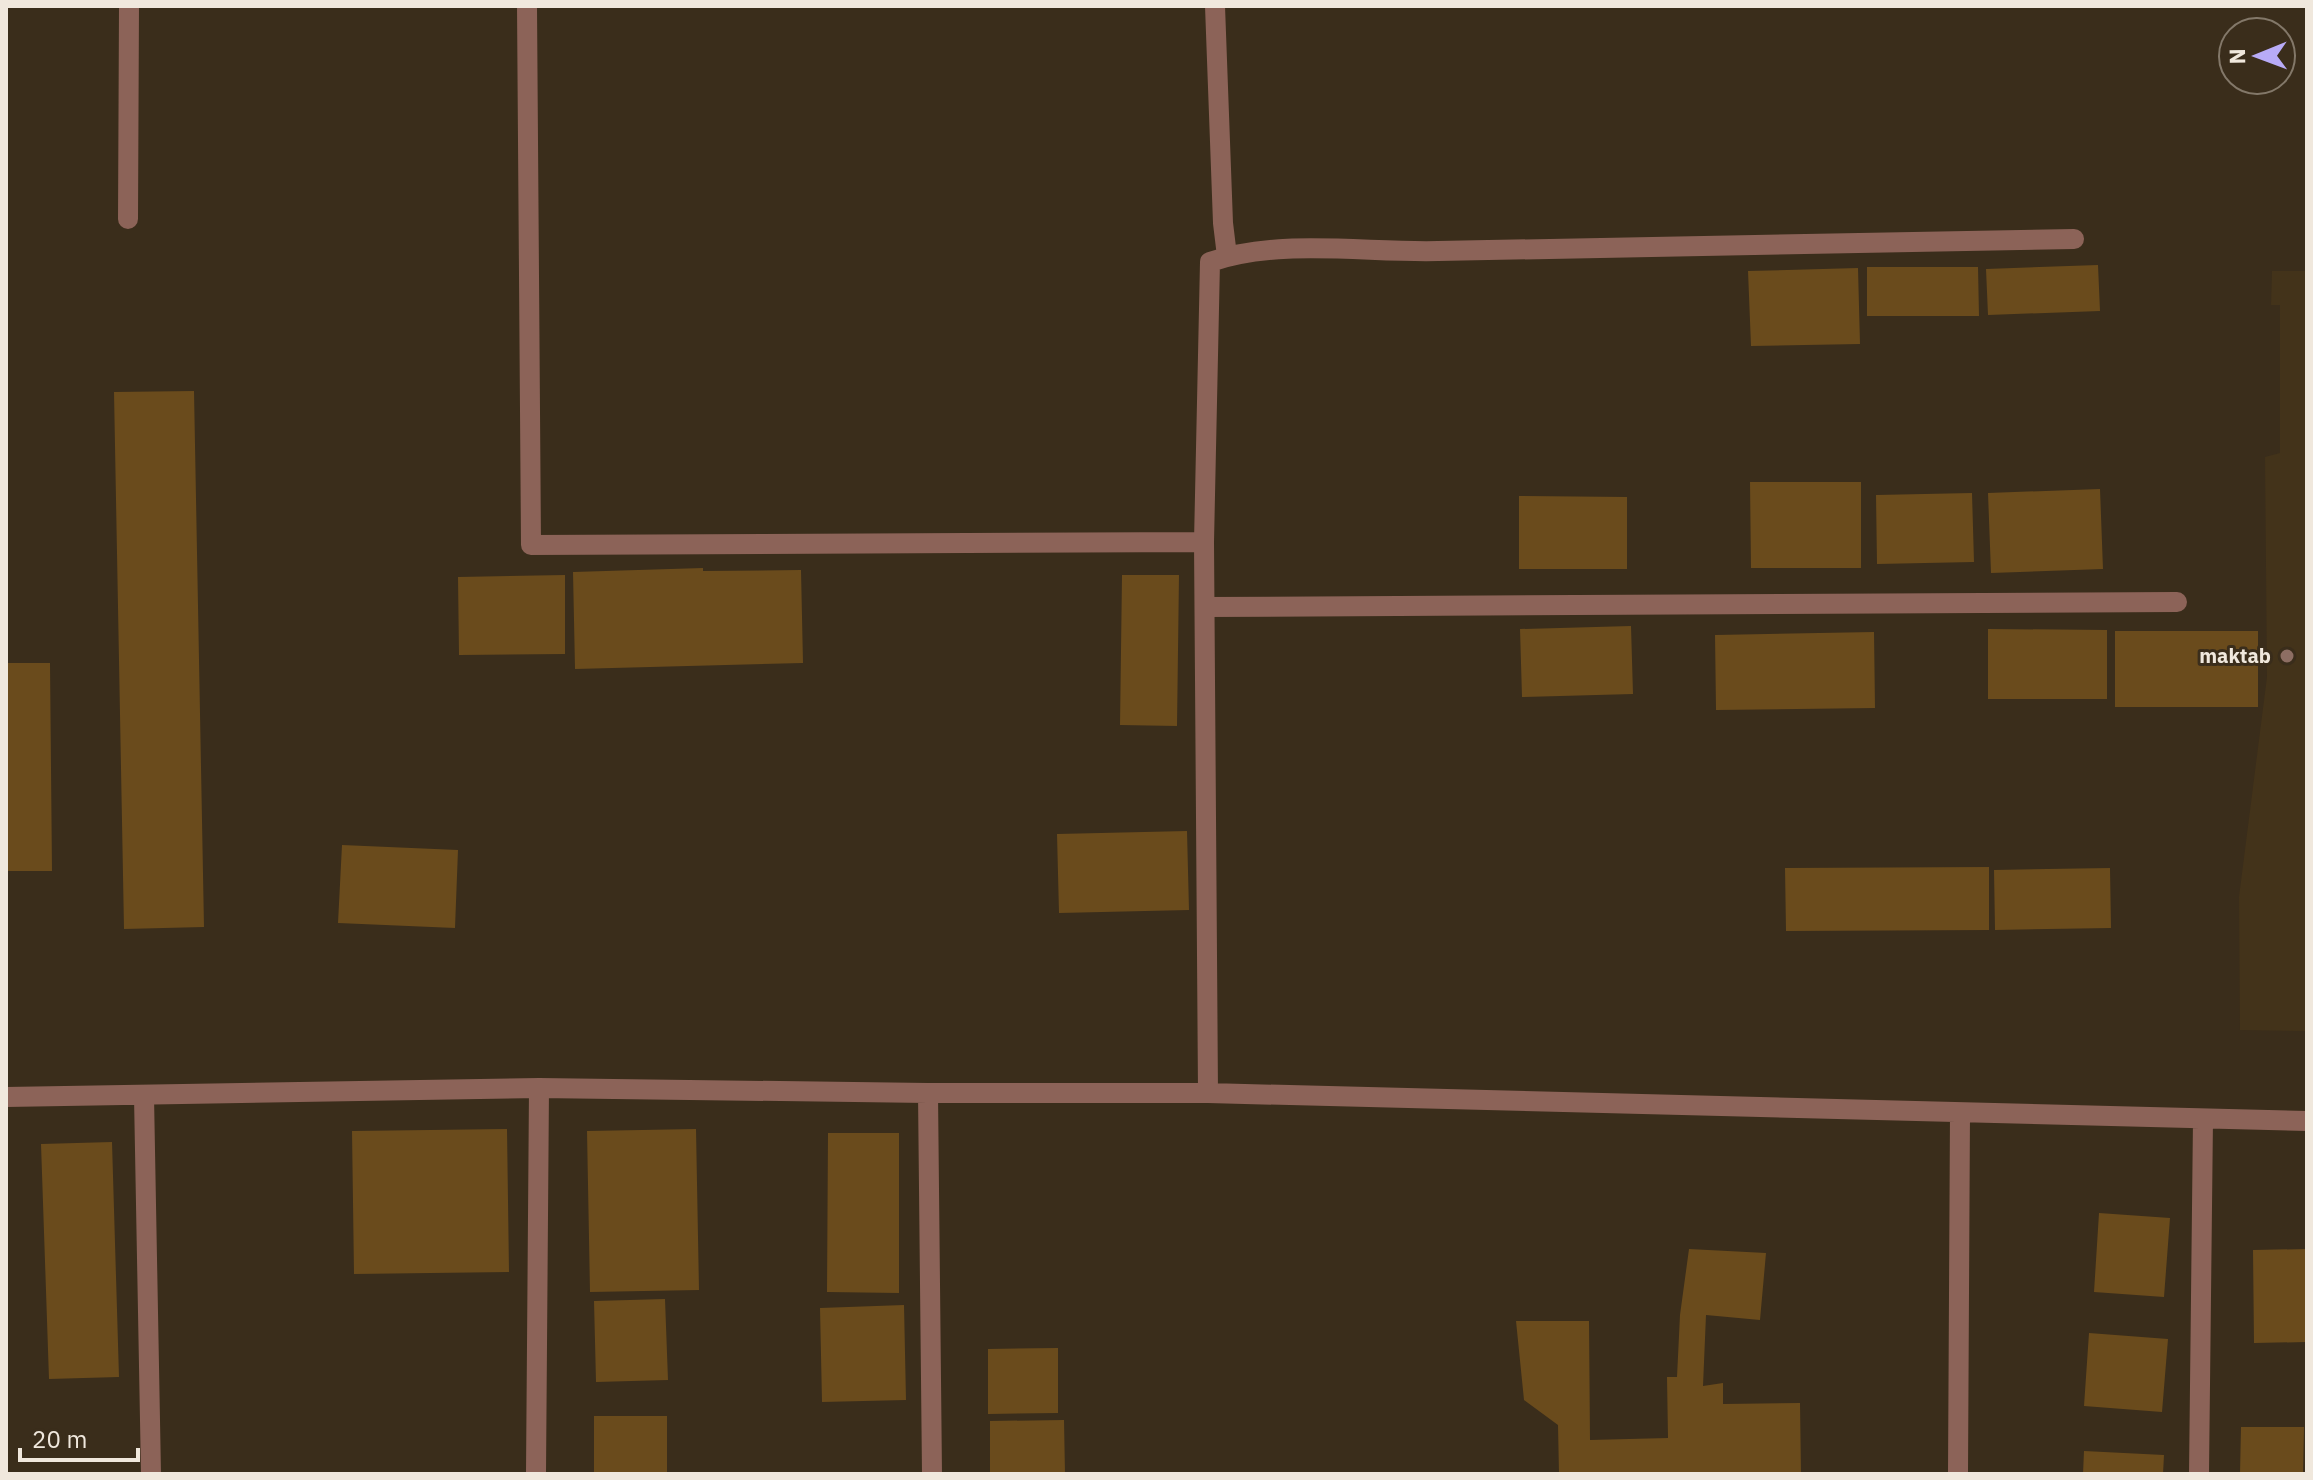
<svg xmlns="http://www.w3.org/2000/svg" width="2313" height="1480" viewBox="0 0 2313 1480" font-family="'IBM Plex Sans',sans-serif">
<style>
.built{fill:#43331a}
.building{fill:#6a4b1c}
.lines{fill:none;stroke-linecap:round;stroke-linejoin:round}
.minor{stroke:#8c6358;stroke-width:20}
.education-dot{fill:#8d6e63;stroke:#3a2d1b;stroke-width:3}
.labels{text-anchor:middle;stroke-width:6;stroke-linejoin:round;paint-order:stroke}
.poi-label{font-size:20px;font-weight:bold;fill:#f0e8dd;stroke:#3a2d1b;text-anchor:end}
</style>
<rect width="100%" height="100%" fill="#3a2d1b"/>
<path class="built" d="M 2272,271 L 2307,271 L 2307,1031 L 2240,1030 L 2239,897 L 2267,677 L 2265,457 L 2280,453 L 2280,305 L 2271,305 Z"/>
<path class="building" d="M 2098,265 L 2100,311 L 1988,315 L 1986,269 Z
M 1867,267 L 1978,267 L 1979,316 L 1867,316 Z
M 1858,268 L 1860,344 L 1751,346 L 1748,271 Z
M 194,391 L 204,927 L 124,929 L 114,392 Z
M 1750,482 L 1861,482 L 1861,568 L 1751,568 Z
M 2100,489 L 2103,569 L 1991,573 L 1988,493 Z
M 1972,493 L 1974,562 L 1877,564 L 1876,495 Z
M 1519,496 L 1627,497 L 1627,569 L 1519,569 Z
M 703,568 L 703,571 L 801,570 L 803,663 L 575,669 L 573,572 Z
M 565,575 L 565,654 L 459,655 L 458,577 Z
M 1122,575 L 1179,575 L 1177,726 L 1120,725 Z
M 1631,626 L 1633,694 L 1522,697 L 1520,629 Z
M 1988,629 L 2107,630 L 2107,699 L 1988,699 Z
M 2115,631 L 2258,631 L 2258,707 L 2115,707 Z
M 1874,632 L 1875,708 L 1716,710 L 1715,635 Z
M 6,663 L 50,663 L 52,871 L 6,871 Z
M 1187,831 L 1189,910 L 1059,913 L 1057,834 Z
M 342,845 L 458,850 L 455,928 L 338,923 Z
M 1989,867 L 1989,930 L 1786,931 L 1785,868 Z
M 2110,868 L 2111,928 L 1995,930 L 1994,870 Z
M 507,1129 L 509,1272 L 354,1274 L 352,1131 Z
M 696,1129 L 699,1290 L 590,1292 L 587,1131 Z
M 828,1133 L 899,1133 L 899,1293 L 827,1292 Z
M 112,1142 L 119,1377 L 49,1379 L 41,1144 Z
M 2099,1213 L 2170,1218 L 2164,1297 L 2094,1292 Z
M 1689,1249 L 1766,1253 L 1760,1320 L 1706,1315 L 1703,1386 L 1723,1383 L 1723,1404 L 1800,1403 L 1801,1474 L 1559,1474 L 1558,1425 L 1524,1400 L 1516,1321 L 1589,1321 L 1590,1440 L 1668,1438 L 1667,1377 L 1677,1377 L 1680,1315 Z
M 2307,1249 L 2307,1342 L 2254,1343 L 2253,1250 Z
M 665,1299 L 668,1380 L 596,1382 L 594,1301 Z
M 904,1305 L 906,1400 L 822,1402 L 820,1308 Z
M 2089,1333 L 2168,1339 L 2162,1412 L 2084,1406 Z
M 1058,1348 L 1058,1413 L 988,1414 L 988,1349 Z
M 594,1416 L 667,1416 L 667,1474 L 594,1474 Z
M 1064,1420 L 1065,1474 L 990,1474 L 990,1421 Z
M 2241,1427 L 2304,1427 L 2303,1474 L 2240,1474 Z
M 2084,1451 L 2164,1455 L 2163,1474 L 2083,1474 Z"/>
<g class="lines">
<path class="minor" d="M 527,6 L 531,545 L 1204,542
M 1215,6 L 1223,223 L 1227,256
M 128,219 L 129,6
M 1206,607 L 2177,602
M 928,1093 L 932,1474
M 1208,1093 L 1204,542 L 1210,262 C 1279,238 1366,253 1438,251 C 1650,246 1862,242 2074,239
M 144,1096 L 151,1474
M 6,1097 L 539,1088 L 928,1093 L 1208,1093 L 2307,1121
M 536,1474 L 539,1088
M 1958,1474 L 1960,1113
M 2199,1474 L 2203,1119"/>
</g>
<circle class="education-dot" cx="2287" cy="656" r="8"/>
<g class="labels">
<g class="poi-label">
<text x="2271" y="663">maktab</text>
</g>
</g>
<rect width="2313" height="1480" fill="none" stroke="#f0e8dd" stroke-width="16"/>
<g transform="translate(2257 56) rotate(269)"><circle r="38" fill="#3a2d1b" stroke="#837869" stroke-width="2"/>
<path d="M0-6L14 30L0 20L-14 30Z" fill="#b8abf7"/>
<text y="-12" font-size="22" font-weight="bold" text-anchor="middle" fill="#f0e8dd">N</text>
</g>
<path d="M20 1448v12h118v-12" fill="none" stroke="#f0e8dd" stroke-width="4"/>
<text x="32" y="1448" font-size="24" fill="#f0e8dd" stroke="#3a2d1b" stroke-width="6" paint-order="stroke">20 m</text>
</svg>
